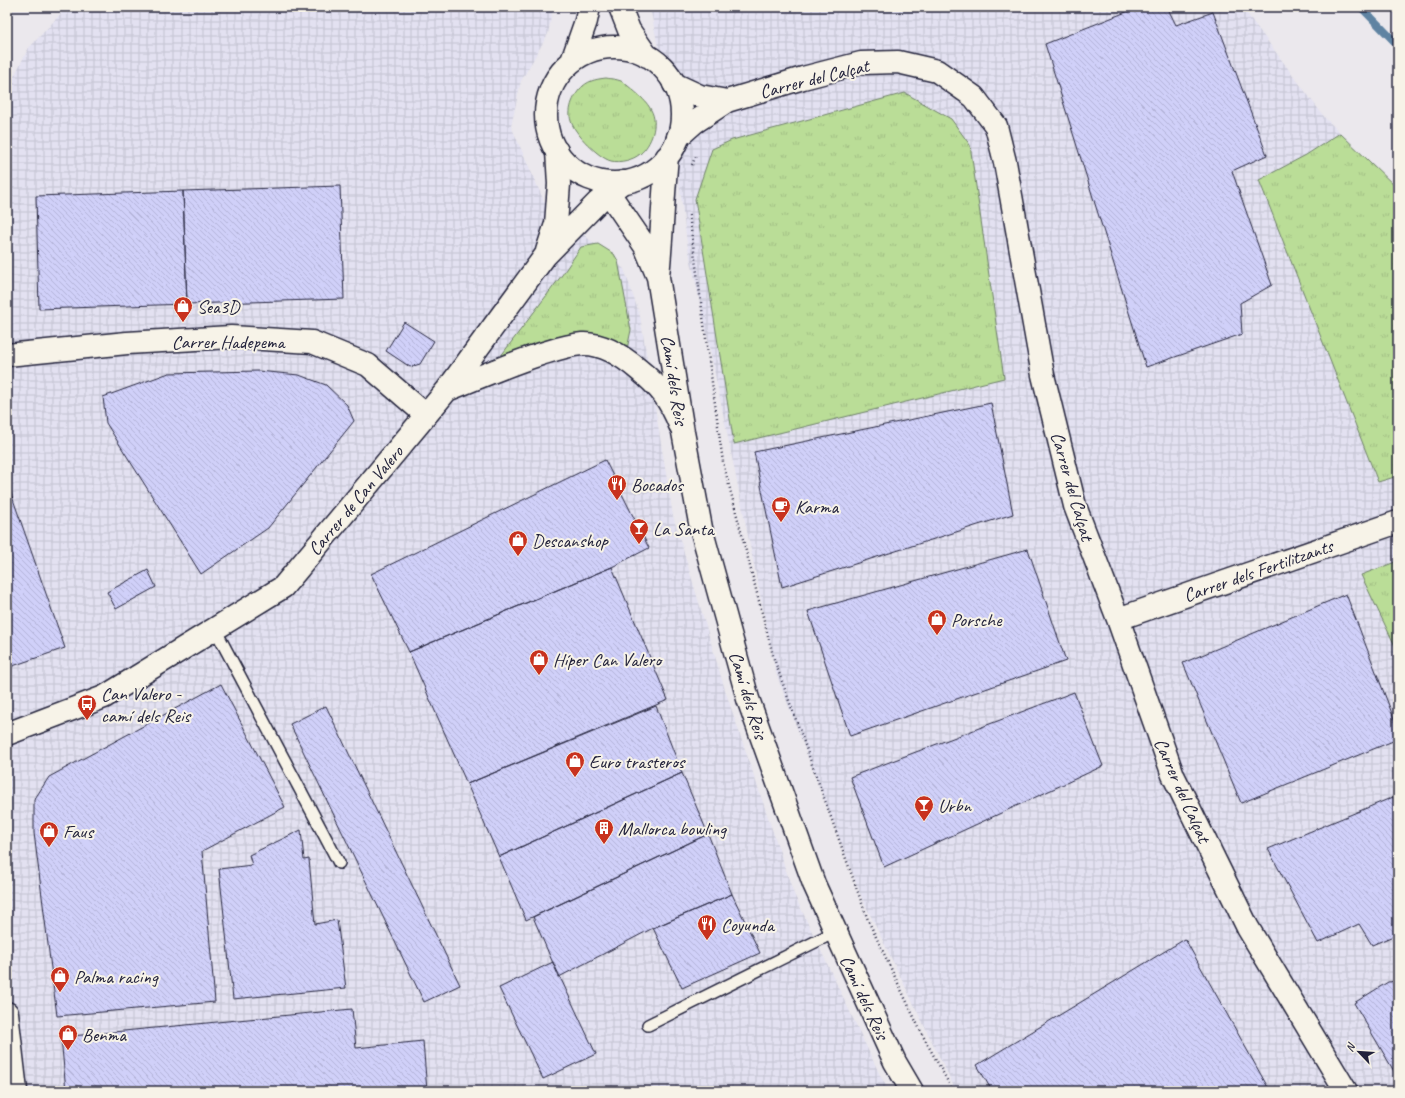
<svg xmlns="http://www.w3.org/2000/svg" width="1405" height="1098" viewBox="0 0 1405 1098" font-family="Caveat,sans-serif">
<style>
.industrial{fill:url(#industrial-grid)}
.grass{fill:url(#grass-tufts);stroke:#6e8069}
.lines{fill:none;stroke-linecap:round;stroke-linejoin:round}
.stream{stroke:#5f83a2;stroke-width:8}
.building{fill:url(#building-back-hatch);stroke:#22223b}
.service-casing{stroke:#22223b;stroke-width:14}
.minor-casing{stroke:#22223b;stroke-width:25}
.tertiary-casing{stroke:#22223b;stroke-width:25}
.path{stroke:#22223b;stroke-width:2.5;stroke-dasharray:1 3;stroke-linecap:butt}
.service{stroke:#f7f3e8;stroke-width:11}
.minor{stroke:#f7f3e8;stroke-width:22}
.tertiary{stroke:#f7f3e8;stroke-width:22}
.labels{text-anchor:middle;stroke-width:4;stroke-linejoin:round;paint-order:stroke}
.street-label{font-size:19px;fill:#22223b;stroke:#f7f3e8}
.poi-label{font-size:19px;fill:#22223b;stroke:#f7f3e8;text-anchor:start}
</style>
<defs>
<pattern id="industrial-grid" width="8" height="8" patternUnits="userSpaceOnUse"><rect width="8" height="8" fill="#e3e1f1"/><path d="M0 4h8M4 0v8" fill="none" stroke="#c2c1d0"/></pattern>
<pattern id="grass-tufts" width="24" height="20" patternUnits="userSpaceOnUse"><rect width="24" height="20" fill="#badd97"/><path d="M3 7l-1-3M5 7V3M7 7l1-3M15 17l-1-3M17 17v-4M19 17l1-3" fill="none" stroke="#a0bd83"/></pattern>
<pattern id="building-back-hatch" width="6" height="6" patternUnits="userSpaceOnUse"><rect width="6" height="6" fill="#d0d0f9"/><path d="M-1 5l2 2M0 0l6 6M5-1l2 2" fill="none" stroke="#b2b2d6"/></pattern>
</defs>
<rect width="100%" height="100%" fill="#ebe8ed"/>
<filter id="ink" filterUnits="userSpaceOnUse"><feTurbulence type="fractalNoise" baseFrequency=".025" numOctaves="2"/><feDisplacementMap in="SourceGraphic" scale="8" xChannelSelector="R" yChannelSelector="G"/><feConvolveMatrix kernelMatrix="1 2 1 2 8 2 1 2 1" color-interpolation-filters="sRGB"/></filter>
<g filter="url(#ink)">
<path class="industrial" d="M 67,7 L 553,7 L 548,34 L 521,81 L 511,126 L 544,201 L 624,269 L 640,316 L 673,516 L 726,693 L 794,894 L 879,1073 L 889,1091 L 7,1091 L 7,90 L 28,49 Z
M 650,7 L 1242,7 L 1325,118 L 1398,189 L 1398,1091 L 956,1091 L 862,898 L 776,673 L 705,325 L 687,243 L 667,91 Z"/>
<path class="grass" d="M 606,78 C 611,79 616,79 621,81 C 625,83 629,87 633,90 C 640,96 647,102 651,110 C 659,124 651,145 640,154 C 633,160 620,163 611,161 C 599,158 574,133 571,121 C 567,109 574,94 583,86 C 590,80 598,79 606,78 Z
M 905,93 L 951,119 L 970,145 L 1004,378 L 734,444 L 695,199 L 712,149 L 732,140 Z
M 1340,133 L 1398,189 L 1398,476 L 1378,482 L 1259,180 L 1306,155 Z
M 598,244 L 614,254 L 618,261 L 631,330 L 627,349 L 497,361 L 562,275 L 581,247 Z
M 1398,561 L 1398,652 L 1361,575 Z"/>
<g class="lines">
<path class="stream" d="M 1361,7 L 1398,45
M 7,10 L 9,7"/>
</g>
<path class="building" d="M 1139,7 L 1167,7 L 1176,25 L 1213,12 L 1267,155 L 1232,171 L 1272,285 L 1240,303 L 1242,334 L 1146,367 L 1045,44 Z
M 340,186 L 344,299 L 187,304 L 183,191 Z
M 183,191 L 187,304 L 39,309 L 36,196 Z
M 404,322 L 434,341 L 420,364 L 410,367 L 386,351 Z
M 258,371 L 299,375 L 326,385 L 347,405 L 354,421 L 268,528 L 201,574 L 106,423 L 103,397 L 169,373 Z
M 991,403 L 1013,514 L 782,587 L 754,452 Z
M 605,460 L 649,548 L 612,567 L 409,652 L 371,574 Z
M 7,482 L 65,648 L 7,668 Z
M 1028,549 L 1066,661 L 850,736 L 808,611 Z
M 612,567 L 668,700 L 467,784 L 409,652 Z
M 148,570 L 156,587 L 116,609 L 107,592 Z
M 1346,594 L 1398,729 L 1398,739 L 1241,803 L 1183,663 Z
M 221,684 L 285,807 L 202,851 L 215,1002 L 57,1016 L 34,833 L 34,800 L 49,777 Z
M 1074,692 L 1103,766 L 884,867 L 850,777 Z
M 326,706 L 460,985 L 424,1002 L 290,724 Z
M 656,706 L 682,773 L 499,857 L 467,784 Z
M 682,773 L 708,834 L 526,920 L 499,857 Z
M 1398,795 L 1398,934 L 1372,945 L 1359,924 L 1318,943 L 1268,849 Z
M 301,830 L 304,860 L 309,859 L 315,924 L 337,920 L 346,988 L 233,999 L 219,869 L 252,865 L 249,855 Z
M 708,834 L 732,894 L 653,928 L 559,977 L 533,917 Z
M 732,894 L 760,953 L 682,988 L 653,928 Z
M 1185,939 L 1270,1091 L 992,1091 L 977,1065 Z
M 553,962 L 596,1054 L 543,1079 L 499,988 Z
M 1398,981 L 1398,1078 L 1354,1003 L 1388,982 Z
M 352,1009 L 356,1048 L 423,1041 L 427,1091 L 66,1091 L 61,1037 Z"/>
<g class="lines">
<g class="service-casing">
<path id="service" d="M 215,629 L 339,863
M 648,1025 L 835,932"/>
</g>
<g class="minor-casing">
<path id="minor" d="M 674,84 L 700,96 L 727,101
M 678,137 L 695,122 L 727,101 L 803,78 L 861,63 L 898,62 L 937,71 L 974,97 L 996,126 L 1005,162 L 1043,375 L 1075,506 L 1118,619 L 1173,775 L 1248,928 L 1346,1091
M 547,251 L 556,224 L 559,184 L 557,151
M 7,355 L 127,343 L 231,337 L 312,342 L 368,365 L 426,415
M 447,390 C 478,378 509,364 541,354 C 554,350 568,345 582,344 C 604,343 624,357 639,370 C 660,387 670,400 680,425
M 1118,619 L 1398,522
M 7,734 L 104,697 L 283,587 L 447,390 L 545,256 L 598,202 L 623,182
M 7,1013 L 16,1091"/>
</g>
<g class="tertiary-casing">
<path id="tertiary" d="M 620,7 L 629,30 L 647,56
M546 115a68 68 0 1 1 136 0a68 68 0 1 1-136 0Z
M 572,61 L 586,21 L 589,7
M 602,183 L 645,246 L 658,277 L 683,432 L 701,528 L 748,699 L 814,884 L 895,1062 L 912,1091
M 658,276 C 662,236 663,197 667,157"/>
</g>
<path class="path" d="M 692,165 L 696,155
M 689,215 L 723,462 L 774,659 L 868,920 L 922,1034 L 953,1091"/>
<use href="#service" class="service"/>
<use href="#minor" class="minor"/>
<use href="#tertiary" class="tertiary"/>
</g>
</g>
<defs>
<g id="shop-pin" transform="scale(1)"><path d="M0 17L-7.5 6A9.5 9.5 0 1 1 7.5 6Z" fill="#c8321e" stroke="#f7f3e8"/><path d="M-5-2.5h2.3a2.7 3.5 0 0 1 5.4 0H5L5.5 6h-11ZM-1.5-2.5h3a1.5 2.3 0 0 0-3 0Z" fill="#fff"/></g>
<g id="restaurant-pin" transform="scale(1)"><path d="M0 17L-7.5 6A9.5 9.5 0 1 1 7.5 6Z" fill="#c8321e" stroke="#f7f3e8"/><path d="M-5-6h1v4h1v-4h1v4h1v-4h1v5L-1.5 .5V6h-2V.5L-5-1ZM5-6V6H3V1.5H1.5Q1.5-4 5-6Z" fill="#fff"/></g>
<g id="cafe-pin" transform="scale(1)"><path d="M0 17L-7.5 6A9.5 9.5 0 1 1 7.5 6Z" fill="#c8321e" stroke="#f7f3e8"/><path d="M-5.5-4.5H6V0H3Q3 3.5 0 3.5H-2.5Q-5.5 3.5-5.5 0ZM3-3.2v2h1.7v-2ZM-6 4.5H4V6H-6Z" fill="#fff"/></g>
<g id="bar-pin" transform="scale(1)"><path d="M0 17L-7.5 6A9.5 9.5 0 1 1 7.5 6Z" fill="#c8321e" stroke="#f7f3e8"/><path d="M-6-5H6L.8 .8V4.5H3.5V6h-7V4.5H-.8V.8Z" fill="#fff"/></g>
<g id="bus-pin" transform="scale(1)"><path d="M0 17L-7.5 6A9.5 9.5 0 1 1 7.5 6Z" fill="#c8321e" stroke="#f7f3e8"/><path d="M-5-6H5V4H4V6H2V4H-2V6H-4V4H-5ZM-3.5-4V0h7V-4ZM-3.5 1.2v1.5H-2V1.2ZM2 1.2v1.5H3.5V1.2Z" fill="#fff"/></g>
<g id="building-pin" transform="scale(1)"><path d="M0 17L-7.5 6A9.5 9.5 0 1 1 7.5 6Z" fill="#c8321e" stroke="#f7f3e8"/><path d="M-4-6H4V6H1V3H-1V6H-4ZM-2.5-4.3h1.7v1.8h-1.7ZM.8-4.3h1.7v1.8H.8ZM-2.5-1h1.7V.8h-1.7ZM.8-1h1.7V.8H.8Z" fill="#fff"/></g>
</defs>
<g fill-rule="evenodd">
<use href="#shop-pin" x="183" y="306"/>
<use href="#restaurant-pin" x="617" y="484"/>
<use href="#cafe-pin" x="781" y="506"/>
<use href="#bar-pin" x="639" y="528"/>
<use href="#shop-pin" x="518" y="540"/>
<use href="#shop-pin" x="937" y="619"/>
<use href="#shop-pin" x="539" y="659"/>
<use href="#bus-pin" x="87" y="704"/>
<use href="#shop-pin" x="575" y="761"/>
<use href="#bar-pin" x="924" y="805"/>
<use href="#building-pin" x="604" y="828"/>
<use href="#shop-pin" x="49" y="831"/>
<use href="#restaurant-pin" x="707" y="924"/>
<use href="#shop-pin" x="60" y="976"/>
<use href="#shop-pin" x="68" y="1034"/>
</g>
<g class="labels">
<g class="street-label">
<text transform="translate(814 78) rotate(-14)" y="7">Carrer del Calçat</text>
<text x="228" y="348">Carrer Hadepema</text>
<text transform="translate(675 380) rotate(81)" y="7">Camí dels Reis</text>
<text transform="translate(1073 486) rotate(74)" y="7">Carrer del Calçat</text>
<text transform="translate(355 500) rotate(-50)" y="7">Carrer de Can Valero</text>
<text transform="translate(1258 570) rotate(-19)" y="7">Carrer dels Fertilitzants</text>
<text transform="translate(749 695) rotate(73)" y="7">Camí dels Reis</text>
<text transform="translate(1183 790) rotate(66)" y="7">Carrer del Calçat</text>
<text transform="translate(865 997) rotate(65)" y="7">Camí dels Reis</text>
</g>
<g class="poi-label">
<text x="197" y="313">Sea3D</text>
<text x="631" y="491">Bocados</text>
<text x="795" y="513">Karma</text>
<text x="653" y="535">La Santa</text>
<text x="532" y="547">Descanshop</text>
<text x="951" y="626">Porsche</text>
<text x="553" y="666">Híper Can Valero</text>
<text x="101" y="700">Can Valero -<tspan x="101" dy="22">camí dels Reis</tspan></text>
<text x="589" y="768">Euro trasteros</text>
<text x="938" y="812">Urbn</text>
<text x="618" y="835">Mallorca bowling</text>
<text x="63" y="838">Faus</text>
<text x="721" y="931">Coyunda</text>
<text x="74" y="983">Palma racing</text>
<text x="82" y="1041">Benma</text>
</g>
</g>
<rect width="1405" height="1098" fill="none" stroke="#f7f3e8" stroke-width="24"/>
<rect x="12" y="12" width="1381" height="1074" fill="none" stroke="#22223b" stroke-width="1.5" filter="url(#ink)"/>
<g transform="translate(1359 1052) rotate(295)" stroke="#f7f3e8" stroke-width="3" paint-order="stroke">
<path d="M0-3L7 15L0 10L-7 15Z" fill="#22223b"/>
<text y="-6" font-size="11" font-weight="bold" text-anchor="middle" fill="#22223b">N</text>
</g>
</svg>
